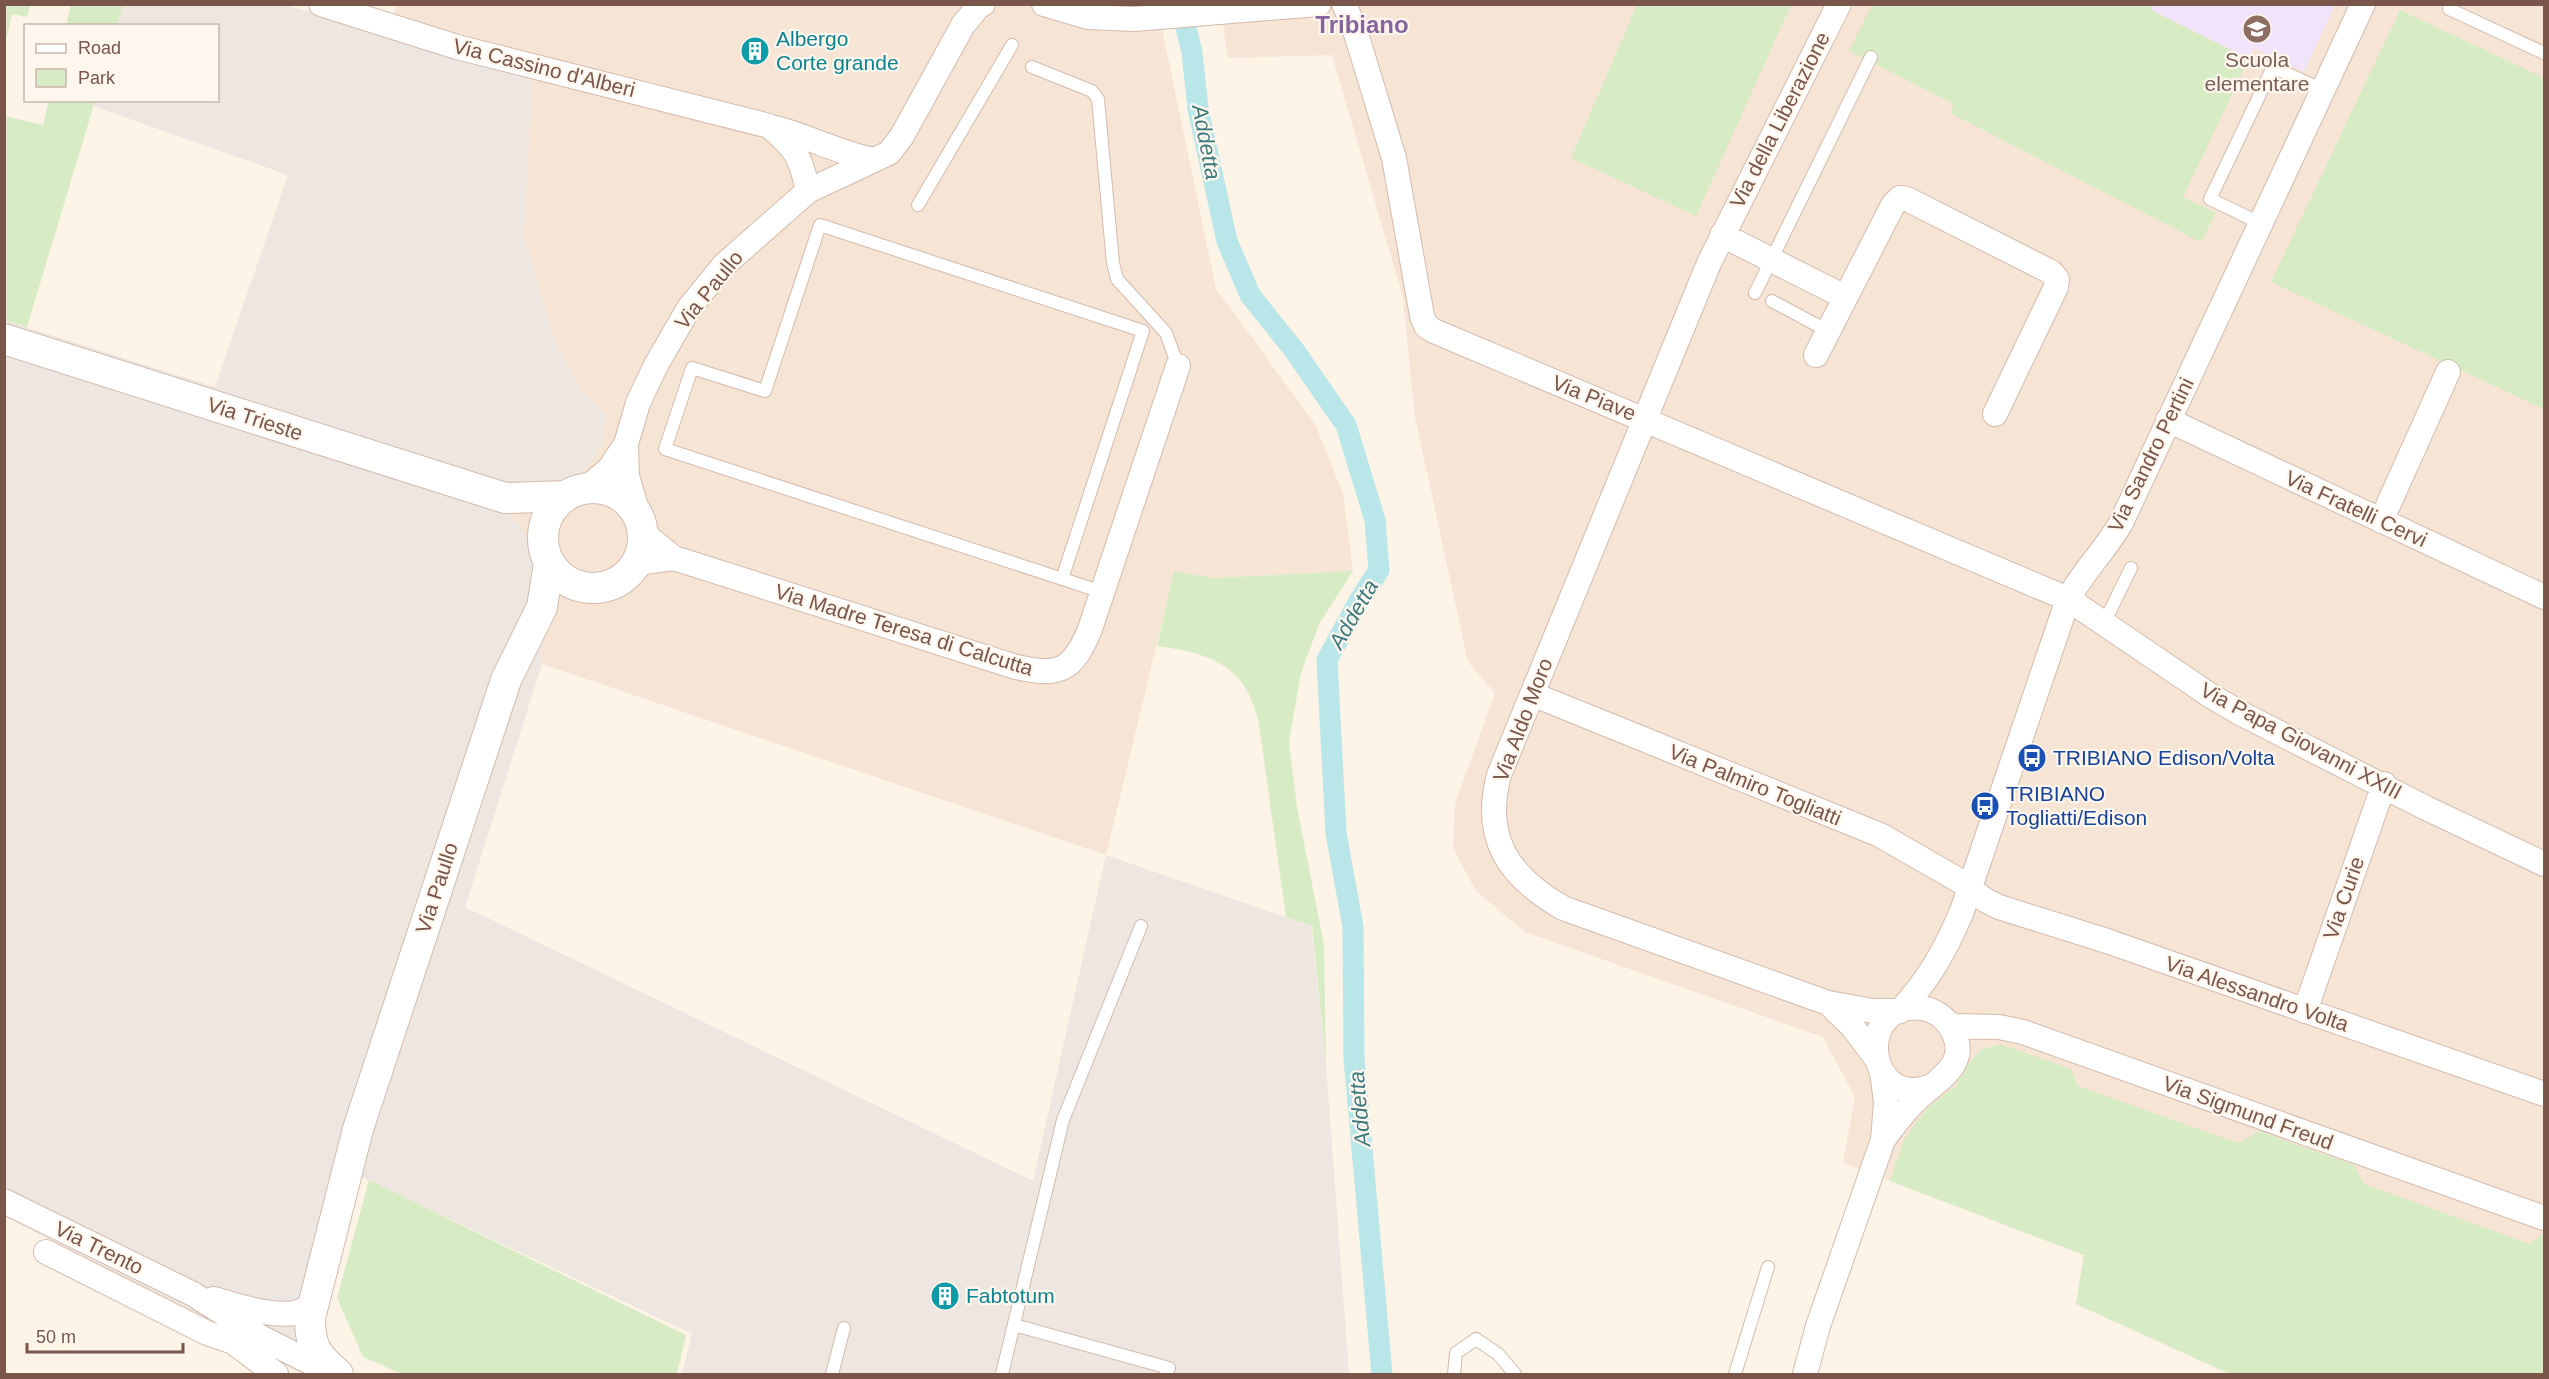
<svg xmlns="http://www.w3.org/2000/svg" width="2549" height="1379" viewBox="0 0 2549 1379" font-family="Helvetica,sans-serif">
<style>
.residential{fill:#f6e4d4}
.industrial{fill:#eee6e0}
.education{fill:#f0e3fa}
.green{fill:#d7ecc4}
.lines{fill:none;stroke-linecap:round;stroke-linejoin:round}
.canal{stroke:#b9e6e9;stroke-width:21}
.service-casing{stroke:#d3bbae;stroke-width:14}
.minor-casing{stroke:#d3bbae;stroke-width:26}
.tertiary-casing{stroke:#d3bbae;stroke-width:32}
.service{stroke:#fff;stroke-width:12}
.minor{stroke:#fff;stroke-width:24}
.tertiary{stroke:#fff;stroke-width:30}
.labels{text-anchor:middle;stroke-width:4.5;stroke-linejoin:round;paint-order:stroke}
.culture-label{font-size:21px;fill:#0d838f;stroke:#fff7ee;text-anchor:start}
.education-label{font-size:21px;fill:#785e54;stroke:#fff7ee}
.street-label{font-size:21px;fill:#795649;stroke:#fff7ee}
.transit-label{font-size:21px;fill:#164399;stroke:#fff7ee;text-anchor:start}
.water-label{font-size:22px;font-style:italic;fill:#3c797e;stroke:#fff7ee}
.quarter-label{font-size:24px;font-weight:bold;fill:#85659c;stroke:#fff7ee}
</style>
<rect width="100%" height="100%" fill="#fdf3e6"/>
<path class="residential" d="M 396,4 L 1157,5 L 1216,289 L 1315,424 L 1343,494 L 1353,571 L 1213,578 L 1174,572 L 1106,855 L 542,664 L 535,586 L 499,508 L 606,415 L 581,390 L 555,343 L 524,236 L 532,80 L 388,36 Z
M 1220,5 L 2544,5 L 2544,1374 L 2230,1374 L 2076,1304 L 2084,1255 L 1843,1163 L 1855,1097 L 1823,1037 L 1525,932 L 1476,891 L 1453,848 L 1455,804 L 1495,693 L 1468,662 L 1415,417 L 1403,297 L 1332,55 L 1228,58 Z"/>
<path class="industrial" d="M 124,5 L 286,5 L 532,80 L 524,236 L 555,343 L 581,390 L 606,415 L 603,442 L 586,469 L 567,483 L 500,508 L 519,525 L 531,541 L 537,561 L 535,586 L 542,664 L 465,907 L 1033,1181 L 1106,855 L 1311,926 L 1326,1064 L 1349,1374 L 682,1374 L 692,1334 L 355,1174 L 311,1374 L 301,1374 L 207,1319 L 5,1217 L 4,320 L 215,387 L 288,175 L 93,106 L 95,100 L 218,100 L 218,26 L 117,25 Z"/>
<path class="education" d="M 2153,4 L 2335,5 L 2304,72 L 2254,48 L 2249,59 L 2151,10 Z"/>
<path class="green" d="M 5,4 L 30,5 L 27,17 L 12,14 L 5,45 Z
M 71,5 L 71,4 L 124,5 L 117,25 L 66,25 Z
M 1637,5 L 1791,5 L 1696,216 L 1571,158 Z
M 1872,5 L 2153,5 L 2151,10 L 2249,59 L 2183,197 L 2216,213 L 2201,242 L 1950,113 L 1954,104 L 1849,51 Z
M 2400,10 L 2544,78 L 2544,409 L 2271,282 Z
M 49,101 L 95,101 L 27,327 L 5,320 L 5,116 L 43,125 Z
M 1174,571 L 1213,578 L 1353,571 L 1319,624 L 1301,673 L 1289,742 L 1297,807 L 1324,945 L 1326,1064 L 1312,926 L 1286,917 L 1258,718 C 1254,709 1252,699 1247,691 C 1229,657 1191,651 1157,646 Z
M 2000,1044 L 2071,1069 L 2078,1086 L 2221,1137 L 2240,1143 L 2259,1131 L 2354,1165 L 2364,1184 L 2530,1244 L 2544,1233 L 2544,1374 L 2230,1374 L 2076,1304 L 2084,1255 L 1890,1181 L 1903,1142 L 1916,1122 L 1933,1103 L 1956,1086 L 1968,1064 L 1982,1049 Z
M 369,1180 L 686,1335 L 677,1374 L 402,1374 L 363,1357 L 337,1298 Z"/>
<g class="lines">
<path class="canal" d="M 1180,4 L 1192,52 L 1198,109 L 1227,241 L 1250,295 L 1294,350 L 1346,425 L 1375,520 L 1379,570 L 1359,601 L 1327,660 L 1336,833 L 1353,927 L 1354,1058 L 1382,1374"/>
<g class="service-casing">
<path id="service" d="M 2451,4 L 2449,9 L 2544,53
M 1032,67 L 1092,91 L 1098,99 L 1113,263 L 1117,279 L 1166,333 L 1178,366
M 918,205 L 1012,45
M 2260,223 L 2210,199 L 2273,67 L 2323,90
M 1755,293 L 1871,57
M 1772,301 L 1828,331
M 1062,579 L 1143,331 L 820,225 L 765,391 L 692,368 L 665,449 L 1087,587 L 1102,592
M 2104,623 L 2131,568
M 1014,1325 L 1169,1368 L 1166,1374
M 832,1374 L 844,1328
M 1002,1374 L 1063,1120 L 1141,926
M 1454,1374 L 1456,1353 L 1476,1339 L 1498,1354 L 1515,1374
M 1735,1374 L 1768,1267"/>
</g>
<g class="minor-casing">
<path id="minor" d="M 321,4 L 457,47 L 769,126 C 796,149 800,155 808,191
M 1044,4 L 1088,17 L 1134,19 L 1319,4
M 1344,4 L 1354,27 L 1394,158 L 1422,316 L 1426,326 L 1434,331 L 2068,599 L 2211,696 L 2242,714 L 2426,808 L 2544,864
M 1839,4 L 1709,263 L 1499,775 C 1482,839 1509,877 1563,908 L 1828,1003 L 1873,1011 L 1900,1011
M 776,128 C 809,137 840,153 873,160
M 1722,235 L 1845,297
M 1816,355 L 1893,205 L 1900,198 L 1907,199 L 2051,272 L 2057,279 L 2056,287 L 1995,414
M 2168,420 L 2544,597
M 626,444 L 627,476 L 639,517
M 587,488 L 610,468 L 626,444 L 638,403 L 656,365 L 689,308 L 724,265 L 808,191 L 889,153 L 902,136 L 963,25 L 978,7 L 983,4
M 2381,521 L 2448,372
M 674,558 L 1016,667 C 1059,677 1073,671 1090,629 L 1178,366
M 636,563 L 674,558 L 643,533
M 1532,694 L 1880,835 L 1960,881 L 1985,900 L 1999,907 L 2107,941 L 2544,1094
M 1828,1003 L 1852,1026 L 1876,1058
M 1900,1011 C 1928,981 1946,949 1962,911 L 2068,599 C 2083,572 2105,550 2121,523 L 2363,4
M 2305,1011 L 2384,784
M 1948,1023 L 1955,1026 L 1999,1027 L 2023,1032 L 2544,1218
M 1882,1072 L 1886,1102 L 1883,1140
M 4,1201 L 193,1294 L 262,1338 L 334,1374
M 46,1252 L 207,1333 L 233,1342 L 276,1374
M 213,1299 C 238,1305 268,1317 294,1313 C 300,1312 307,1308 312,1305
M 1805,1374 L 1818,1326 L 1883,1140 C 1893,1126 1903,1113 1915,1101 C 1936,1080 1973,1064 1951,1028 C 1945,1017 1934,1010 1922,1008 C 1853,1000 1866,1112 1932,1086"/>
</g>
<g class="tertiary-casing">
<path id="tertiary" d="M 4,339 L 505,498 L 566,496
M543 538a50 50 0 1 1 100 0a50 50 0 1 1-100 0Z
M 338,1374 C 316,1355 310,1347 310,1318 L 358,1129 L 506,680 L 542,607 L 549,563"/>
</g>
<use href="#service" class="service"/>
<use href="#minor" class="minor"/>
<use href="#tertiary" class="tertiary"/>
</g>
<defs>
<g id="school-disc" transform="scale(1.5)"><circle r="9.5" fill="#8d6e63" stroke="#fff7ee"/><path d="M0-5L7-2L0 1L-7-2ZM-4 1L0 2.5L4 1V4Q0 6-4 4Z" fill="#fff"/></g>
<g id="building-disc" transform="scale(1.5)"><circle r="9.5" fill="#0f9aa8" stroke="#fff7ee"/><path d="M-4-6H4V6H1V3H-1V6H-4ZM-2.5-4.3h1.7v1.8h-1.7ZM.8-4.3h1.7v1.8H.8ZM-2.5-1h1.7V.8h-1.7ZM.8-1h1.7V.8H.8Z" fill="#fff"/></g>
<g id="bus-disc" transform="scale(1.5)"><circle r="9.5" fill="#1a4fb4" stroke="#fff7ee"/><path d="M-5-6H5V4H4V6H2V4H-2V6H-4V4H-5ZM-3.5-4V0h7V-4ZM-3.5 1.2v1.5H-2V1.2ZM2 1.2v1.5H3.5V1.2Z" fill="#fff"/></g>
</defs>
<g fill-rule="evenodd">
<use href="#school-disc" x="2257" y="29"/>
<use href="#building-disc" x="755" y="51"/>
<use href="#bus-disc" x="2032" y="758"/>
<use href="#bus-disc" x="1985" y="806"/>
<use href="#building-disc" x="945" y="1296"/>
</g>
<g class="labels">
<g class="culture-label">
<text x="776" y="46">Albergo<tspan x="776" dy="24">Corte grande</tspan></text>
<text x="966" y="1303">Fabtotum</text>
</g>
<g class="education-label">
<text x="2257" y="67">Scuola<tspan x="2257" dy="24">elementare</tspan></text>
</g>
<g class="street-label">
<text transform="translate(544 68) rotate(14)" y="7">Via Cassino d'Alberi</text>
<text transform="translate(1780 120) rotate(-63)" y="7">Via della Liberazione</text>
<text transform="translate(709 290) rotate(-51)" y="7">Via Paullo</text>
<text transform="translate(1594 398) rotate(22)" y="7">Via Piave</text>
<text transform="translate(255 419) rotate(18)" y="7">Via Trieste</text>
<text transform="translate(2151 455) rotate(-64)" y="7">Via Sandro Pertini</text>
<text transform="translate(2356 509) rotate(25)" y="7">Via Fratelli Cervi</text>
<text transform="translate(904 630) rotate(17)" y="7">Via Madre Teresa di Calcutta</text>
<text transform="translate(1523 720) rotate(-69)" y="7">Via Aldo Moro</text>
<text transform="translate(2301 741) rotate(28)" y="7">Via Papa Giovanni XXIII</text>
<text transform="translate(1755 785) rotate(22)" y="7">Via Palmiro Togliatti</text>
<text transform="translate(437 888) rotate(-72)" y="7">Via Paullo</text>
<text transform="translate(2344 898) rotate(-71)" y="7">Via Curie</text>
<text transform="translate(2257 994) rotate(19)" y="7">Via Alessandro Volta</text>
<text transform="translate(2248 1113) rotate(20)" y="7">Via Sigmund Freud</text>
<text transform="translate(99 1248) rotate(26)" y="7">Via Trento</text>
</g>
<g class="transit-label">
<text x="2053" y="765">TRIBIANO Edison/Volta</text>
<text x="2006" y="801">TRIBIANO<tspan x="2006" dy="24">Togliatti/Edison</tspan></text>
</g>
<g class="water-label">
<text transform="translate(1207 142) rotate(79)" y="8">Addetta</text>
<text transform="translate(1353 614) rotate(-60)" y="8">Addetta</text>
<text transform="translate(1359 1109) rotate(-95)" y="8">Addetta</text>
</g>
<g class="quarter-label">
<text x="1362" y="33">Tribiano</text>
</g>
</g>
<rect width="2549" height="1379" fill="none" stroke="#795649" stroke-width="12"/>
<rect x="24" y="24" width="195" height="78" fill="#fff7ee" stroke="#c9b7ac" stroke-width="1.5"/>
<rect x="36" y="44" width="30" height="9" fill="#ffffff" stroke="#c9b7ac" stroke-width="1.5"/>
<text x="78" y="54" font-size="18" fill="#795649">Road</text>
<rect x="36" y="69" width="30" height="18" fill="#d7ecc4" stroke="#c9b7ac" stroke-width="1.5"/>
<text x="78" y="84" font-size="18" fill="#795649">Park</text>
<path d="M27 1343v9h156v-9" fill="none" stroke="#795649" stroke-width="3"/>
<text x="36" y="1343" font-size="18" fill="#795649" stroke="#fff7ee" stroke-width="4.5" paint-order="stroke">50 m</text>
</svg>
